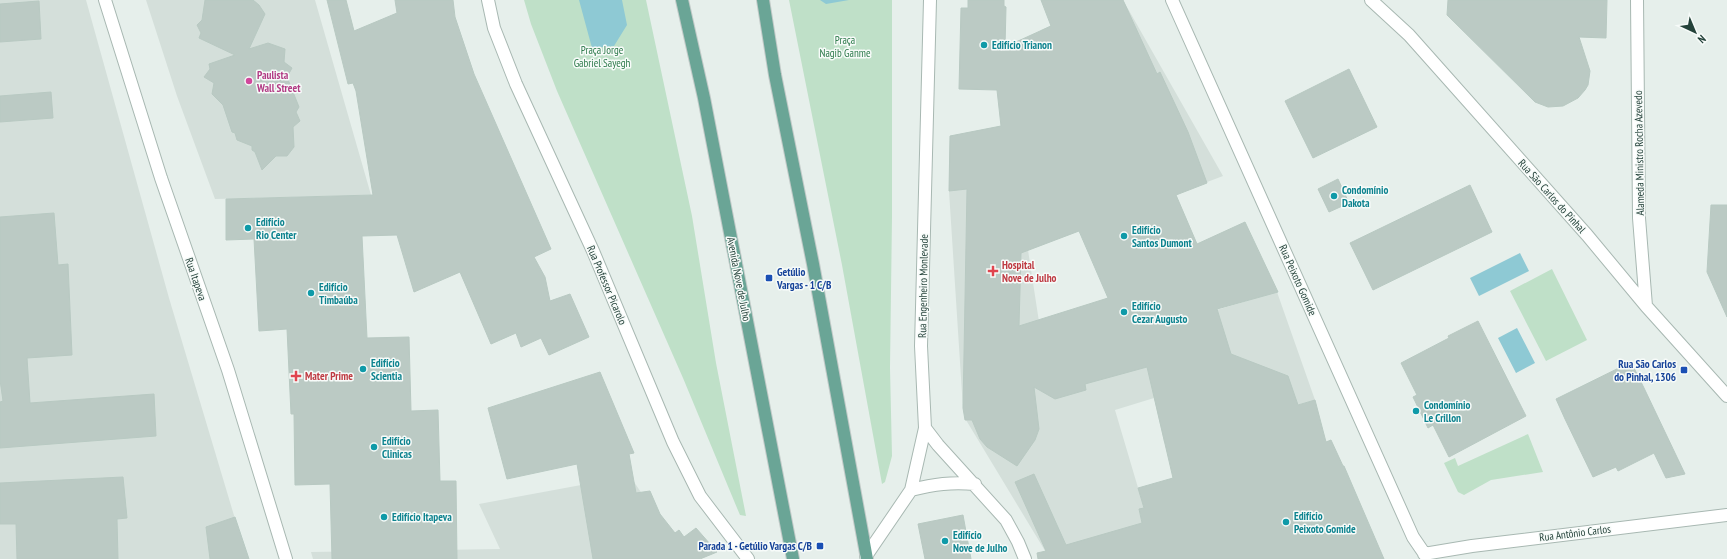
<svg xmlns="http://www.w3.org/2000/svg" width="1727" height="559" viewBox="0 0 1727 559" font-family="'PT Sans Narrow',sans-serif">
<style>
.built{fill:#d4dfda}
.green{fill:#bfe0c8}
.water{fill:#8ec9d4}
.building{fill:#bbcac4;stroke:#b8c9c2;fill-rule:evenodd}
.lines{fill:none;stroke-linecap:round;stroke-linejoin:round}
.minor-casing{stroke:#a8b8b2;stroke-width:14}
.major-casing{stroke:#c2cac8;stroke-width:14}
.minor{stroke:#fff;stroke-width:12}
.major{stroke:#6aa596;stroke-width:12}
.culture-dot{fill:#0f9aa8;stroke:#f7fbf9;stroke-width:1.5}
.hotel-dot{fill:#d1479c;stroke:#f7fbf9;stroke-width:1.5}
.health-dot{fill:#e0444e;stroke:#f7fbf9;stroke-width:1.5}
.transit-dot{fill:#1a4fb4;stroke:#f7fbf9;stroke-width:1.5}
.labels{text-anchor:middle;stroke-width:3;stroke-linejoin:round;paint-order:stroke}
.park-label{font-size:11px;fill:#2d7a4b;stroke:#f7fbf9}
.culture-label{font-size:11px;font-weight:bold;fill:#0d838f;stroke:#f7fbf9;text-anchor:start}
.hotel-label{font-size:11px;font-weight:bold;fill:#b23c85;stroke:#f7fbf9;text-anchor:start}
.street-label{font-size:11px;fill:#24423a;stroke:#f7fbf9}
.health-label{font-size:11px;font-weight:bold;fill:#be3a42;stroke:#f7fbf9;text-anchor:start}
.transit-label{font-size:11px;font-weight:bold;fill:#164399;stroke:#f7fbf9;text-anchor:end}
</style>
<rect width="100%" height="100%" fill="#e6efeb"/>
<path class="built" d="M 0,0 L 86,0 L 169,298 L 247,559 L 0,559 Z
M 146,0 L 315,0 L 371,195 L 215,199 L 177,96 Z
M 1107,0 L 1123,0 L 1223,176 L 1028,250 L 1045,361 L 1277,292 L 1315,400 L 1164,442 L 1154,398 L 1115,410 L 1144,508 L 1139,510 L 1142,523 L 1047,554 L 966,420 L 963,409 L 949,191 L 950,136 L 1001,126 L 1059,96 L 1041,30 Z
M 630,476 L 686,559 L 313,559 L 311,552 L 500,549 L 479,504 Z"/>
<path class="green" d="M 524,0 L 646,0 L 692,216 L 716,363 L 746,516 L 740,515 L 737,508 L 683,378 L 557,91 L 531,24 Z
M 789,0 L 892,0 L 892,217 L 890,368 L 892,456 L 885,482 L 882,484 L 842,265 Z
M 1552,269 L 1587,340 L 1546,361 L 1510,291 Z
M 1528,434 L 1543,472 L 1491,480 L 1464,495 L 1458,492 L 1444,463 L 1455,458 L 1458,466 Z"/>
<path class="water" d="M 579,0 L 622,0 L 627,25 L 614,46 L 592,48 Z
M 820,0 L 849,0 L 826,4 Z
M 1520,253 L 1529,271 L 1479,296 L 1470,278 Z
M 1517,328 L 1535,363 L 1516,373 L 1498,338 Z"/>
<path class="building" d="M 205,0 L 253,0 L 259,5 L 265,14 L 249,49 L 268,43 L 285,49 L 284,62 L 292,68 L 287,77 L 299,107 L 296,112 L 300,121 L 293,127 L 294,147 L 287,156 L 276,156 L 262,170 L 255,152 L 252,150 L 252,146 L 237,140 L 235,133 L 232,132 L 223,105 L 212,94 L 214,83 L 204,77 L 210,69 L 209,64 L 235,55 L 199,38 L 201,33 L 197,25 L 202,20 Z
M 327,0 L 346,0 L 354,31 L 397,13 L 395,0 L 453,0 L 455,17 L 474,74 L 551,249 L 534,257 L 545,277 L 550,301 L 570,294 L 589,337 L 549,355 L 541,338 L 521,347 L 516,333 L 491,344 L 460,272 L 414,292 L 397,235 L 362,236 L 367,338 L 409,337 L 411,411 L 438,410 L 440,481 L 456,481 L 457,559 L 332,559 L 330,484 L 295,485 L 294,414 L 291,414 L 287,329 L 259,331 L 254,239 L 226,240 L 226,199 L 373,195 L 356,91 L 353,83 L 348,84 Z
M 968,0 L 1004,0 L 1004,6 L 1006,7 L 1005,47 L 1051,26 L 1041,0 L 1123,0 L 1157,74 L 1160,72 L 1188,132 L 1207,183 L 1176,195 L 1197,244 L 1245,222 L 1278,292 L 1217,309 L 1231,354 L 1288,376 L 1298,405 L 1315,400 L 1326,442 L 1331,440 L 1343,466 L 1344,466 L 1384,559 L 1038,559 L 1037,553 L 1046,551 L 1015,482 L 1034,474 L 1066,545 L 1142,523 L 1139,509 L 1144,508 L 1138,488 L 1173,478 L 1147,367 L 1085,384 L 1086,390 L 1055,399 L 1034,387 L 1039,429 L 1035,440 L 1017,466 L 987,447 L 980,439 L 972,420 L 965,420 L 963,408 L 967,189 L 949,191 L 950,136 L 1001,126 L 997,90 L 959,89 L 961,8 L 968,8 ZM 1079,231 L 1108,298 L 1019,326 L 1021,253 Z
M 1448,0 L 1607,0 L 1606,38 L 1579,37 L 1590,71 L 1588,85 L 1585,90 L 1578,98 L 1563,106 L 1548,107 L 1535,102 L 1447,15 Z
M 39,1 L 41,39 L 0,42 L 0,4 Z
M 1349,69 L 1377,127 L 1313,158 L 1285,101 Z
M 51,92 L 53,118 L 0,122 L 0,96 Z
M 1338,179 L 1349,203 L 1329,212 L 1318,189 Z
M 1470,185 L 1492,232 L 1373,290 L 1350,243 Z
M 1711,205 L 1727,205 L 1727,317 L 1707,272 Z
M 54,213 L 58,265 L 68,264 L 72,355 L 27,358 L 30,403 L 154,394 L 156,436 L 0,448 L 0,402 L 3,401 L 0,380 L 0,217 Z
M 1478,321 L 1526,416 L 1449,457 L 1433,425 L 1428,428 L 1413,397 L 1417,395 L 1401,363 L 1449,338 L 1448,336 Z
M 1631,362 L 1644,388 L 1685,474 L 1666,478 L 1654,453 L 1618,471 L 1616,467 L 1593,477 L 1565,419 L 1556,399 Z
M 600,372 L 634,453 L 629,454 L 636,493 L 650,491 L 660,514 L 675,533 L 679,530 L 684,537 L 696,528 L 717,552 L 700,559 L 593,559 L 577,464 L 507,479 L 488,408 Z
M 123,477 L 127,518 L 117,519 L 118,559 L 17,559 L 16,524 L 0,524 L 0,483 Z
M 963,515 L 971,559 L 925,559 L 918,524 Z
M 235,517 L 249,559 L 210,559 L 206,527 Z"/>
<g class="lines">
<g class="minor-casing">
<path id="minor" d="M 105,0 L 161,178 L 228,370 L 286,559
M 488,0 L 494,28 L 516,84 L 593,251 L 673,442 L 700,496 L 748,559
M 1172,0 L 1413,537 L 1428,559
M 1371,0 L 1409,35 L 1587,235 L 1646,306 L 1727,396
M 1637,0 L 1639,218 L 1646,306
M 925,428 L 938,445 L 1006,520 L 1018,542 L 1025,559
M 911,490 C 935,484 951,482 975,484
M 1424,554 L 1472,546 L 1727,515
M 866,556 L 911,490 L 925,428 L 921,346 L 930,0"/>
</g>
<g class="major-casing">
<path id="major" d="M 682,0 L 704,98 L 793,559
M 763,0 L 775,75 L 813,264 L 867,559"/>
</g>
<use href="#minor" class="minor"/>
<use href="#major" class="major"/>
</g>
<g class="culture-dot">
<circle cx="984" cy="45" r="4"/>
<circle cx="1334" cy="196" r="4"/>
<circle cx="248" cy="228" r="4"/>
<circle cx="1124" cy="236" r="4"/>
<circle cx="311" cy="293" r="4"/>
<circle cx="1124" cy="312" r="4"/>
<circle cx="363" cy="369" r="4"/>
<circle cx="1416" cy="411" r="4"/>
<circle cx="374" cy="447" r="4"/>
<circle cx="384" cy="517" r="4"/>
<circle cx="1286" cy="522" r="4"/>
<circle cx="945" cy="541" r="4"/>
</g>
<circle class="hotel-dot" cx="249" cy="81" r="4"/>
<g class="health-dot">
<path d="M991 265h4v4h4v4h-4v4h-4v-4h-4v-4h4z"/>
<path d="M294 370h4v4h4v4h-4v4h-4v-4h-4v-4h4z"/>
</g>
<g class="transit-dot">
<rect x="765" y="274" width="8" height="8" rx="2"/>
<rect x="1680" y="366" width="8" height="8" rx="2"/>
<rect x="816" y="542" width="8" height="8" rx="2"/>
</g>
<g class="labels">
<g class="park-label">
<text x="845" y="44">Praça<tspan x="845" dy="13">Nagib Ganme</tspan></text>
<text x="602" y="54">Praça Jorge<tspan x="602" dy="13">Gabriel Sayegh</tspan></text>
</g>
<g class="culture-label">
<text x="992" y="49">Edifício Trianon</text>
<text x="1342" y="194">Condomínio<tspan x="1342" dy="13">Dakota</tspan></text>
<text x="256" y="226">Edifício<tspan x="256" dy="13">Rio Center</tspan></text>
<text x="1132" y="234">Edifício<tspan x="1132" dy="13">Santos Dumont</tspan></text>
<text x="319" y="291">Edifício<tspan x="319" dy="13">Timbaúba</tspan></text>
<text x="1132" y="310">Edifício<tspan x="1132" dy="13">Cezar Augusto</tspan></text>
<text x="371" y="367">Edifício<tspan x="371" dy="13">Scientia</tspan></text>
<text x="1424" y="409">Condomínio<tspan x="1424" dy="13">Le Crillon</tspan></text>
<text x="382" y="445">Edifício<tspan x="382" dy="13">Clinicas</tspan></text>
<text x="1294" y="520">Edifício<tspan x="1294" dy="13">Peixoto Gomide</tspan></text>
<text x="392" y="521">Edifício Itapeva</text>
<text x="953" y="539">Edifício<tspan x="953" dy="13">Nove de Julho</tspan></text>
</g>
<g class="hotel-label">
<text x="257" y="79">Paulista<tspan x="257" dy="13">Wall Street</tspan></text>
</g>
<g class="street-label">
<text transform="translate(1639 153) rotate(-91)" y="4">Alameda Ministro Rocha Azevedo</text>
<text transform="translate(1552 196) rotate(48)" y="4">Rua São Carlos do Pinhal</text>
<text transform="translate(196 279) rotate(71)" y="4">Rua Itapeva</text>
<text transform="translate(739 279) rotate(79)" y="4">Avenida Nove de Julho</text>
<text transform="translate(1298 280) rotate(66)" y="4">Rua Peixoto Gomide</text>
<text transform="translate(607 285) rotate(67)" y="4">Rua Professor Picarolo</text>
<text transform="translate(923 286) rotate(-89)" y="4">Rua Engenheiro Monlevade</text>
<text transform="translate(1575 533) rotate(-7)" y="4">Rua Antônio Carlos</text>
</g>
<g class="health-label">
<text x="1002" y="269">Hospital<tspan x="1002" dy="13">Nove de Julho</tspan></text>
<text x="305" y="380">Mater Prime</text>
</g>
<g class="transit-label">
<text x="777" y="276" text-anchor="start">Getúlio<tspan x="777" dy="13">Vargas - 1 C/B</tspan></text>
<text x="1676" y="368">Rua São Carlos<tspan x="1676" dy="13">do Pinhal, 1306</tspan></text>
<text x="812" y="550">Parada 1 - Getúlio Vargas C/B</text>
</g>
</g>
<g transform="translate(1695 32) rotate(136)" stroke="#f7fbf9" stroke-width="3" paint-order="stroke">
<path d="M0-3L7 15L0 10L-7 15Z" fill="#24423a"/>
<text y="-6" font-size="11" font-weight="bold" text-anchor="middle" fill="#24423a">N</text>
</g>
</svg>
